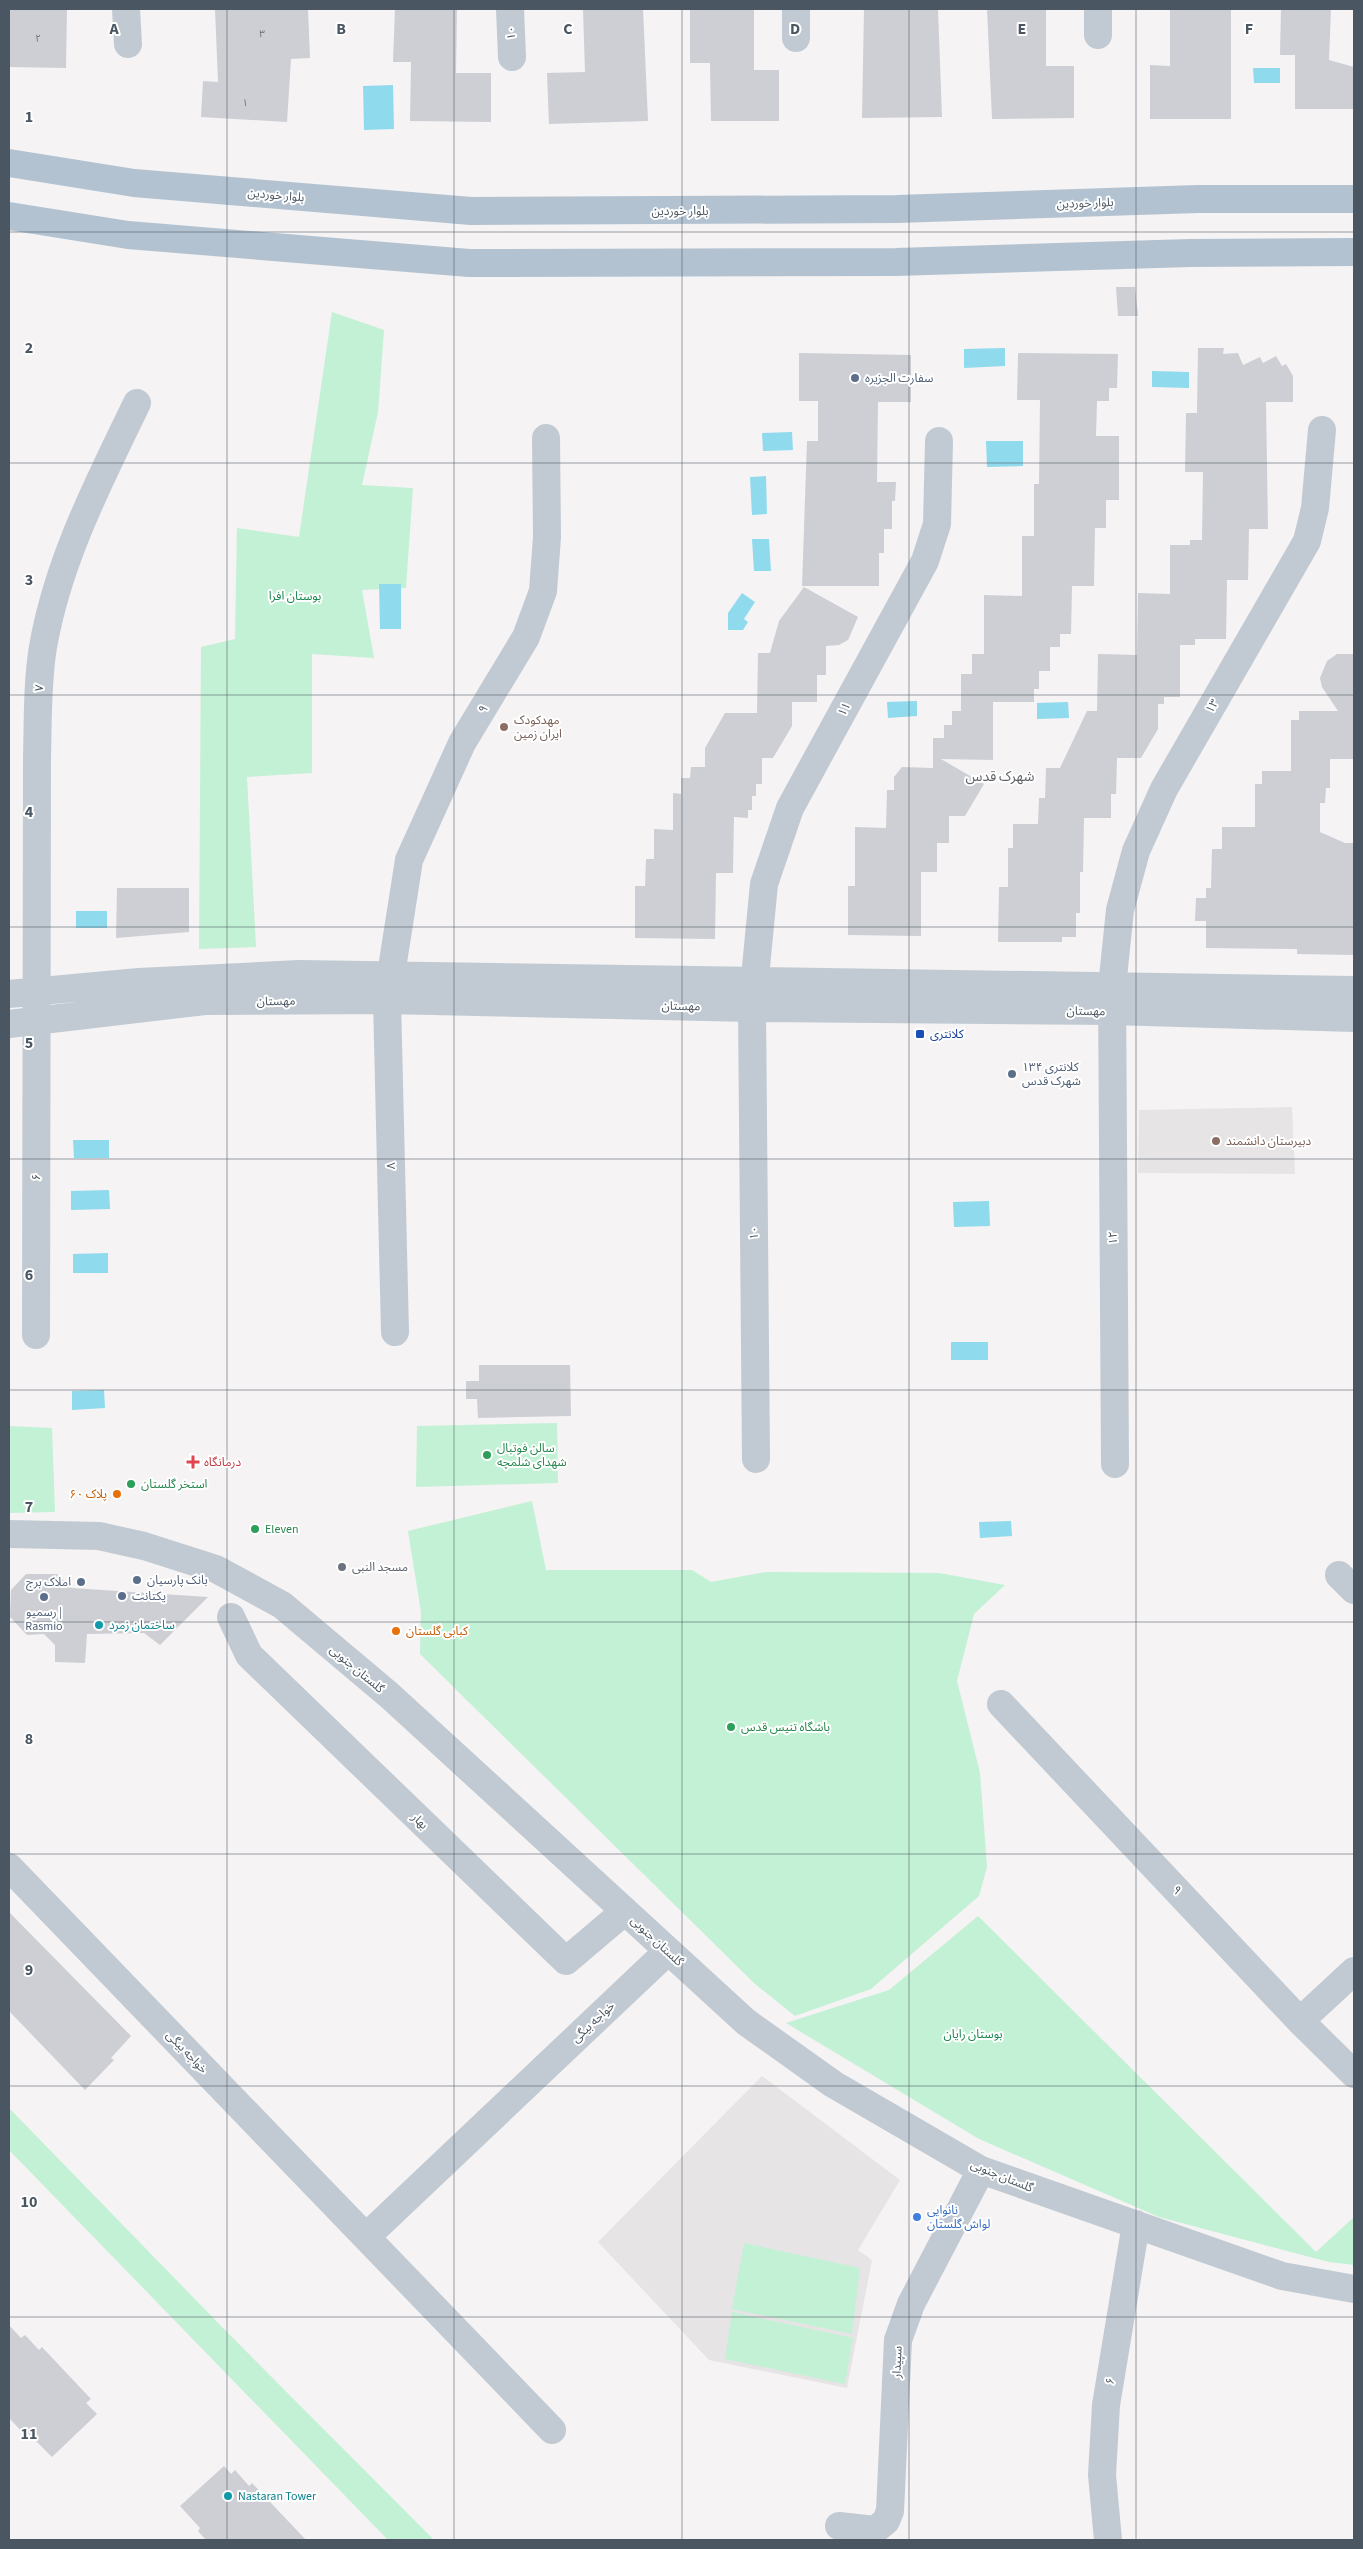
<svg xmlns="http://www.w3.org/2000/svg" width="1363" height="2549" viewBox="0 0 1363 2549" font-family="'Source Sans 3','Noto Sans Arabic',sans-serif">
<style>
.education{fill:#e6e4e5}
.green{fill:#c3f1d5}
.water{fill:#90daee}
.building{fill:#cdcfd5}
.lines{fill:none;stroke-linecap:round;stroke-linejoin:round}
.minor{stroke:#c1cad2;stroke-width:28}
.major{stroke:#b3c2d1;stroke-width:28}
.grid{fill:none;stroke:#4a5661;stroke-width:1;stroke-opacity:0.55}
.service-dot{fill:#5c6f8a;stroke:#fff;stroke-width:2}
.education-dot{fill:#8d6e63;stroke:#fff;stroke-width:2}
.transit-dot{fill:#1a4fb4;stroke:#fff;stroke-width:2}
.leisure-dot{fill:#2e9e5b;stroke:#fff;stroke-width:2}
.health-dot{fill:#e0444e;stroke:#fff;stroke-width:2}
.food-dot{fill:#e8710a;stroke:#fff;stroke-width:2}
.worship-dot{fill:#6b7280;stroke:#fff;stroke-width:2}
.culture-dot{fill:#0f9aa8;stroke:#fff;stroke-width:2}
.shop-dot{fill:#3f7fe0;stroke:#fff;stroke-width:2}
.labels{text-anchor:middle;stroke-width:4;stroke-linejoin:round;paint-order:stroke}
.number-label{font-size:10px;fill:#6b747e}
.street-label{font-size:12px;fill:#4a5661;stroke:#fff}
.service-label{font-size:12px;fill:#4e5e75;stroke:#fff;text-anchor:start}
.park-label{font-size:12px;fill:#17864f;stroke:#fff}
.education-label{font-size:12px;fill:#785e54;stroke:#fff;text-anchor:start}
.transit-label{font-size:12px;fill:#164399;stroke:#fff;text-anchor:start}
.leisure-label{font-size:12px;fill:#27864d;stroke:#fff;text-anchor:start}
.health-label{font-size:12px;fill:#be3a42;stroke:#fff;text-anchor:start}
.food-label{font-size:12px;fill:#c56008;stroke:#fff;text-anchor:end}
.worship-label{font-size:12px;fill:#5b616d;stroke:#fff;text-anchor:start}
.culture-label{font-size:12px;fill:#0d838f;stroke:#fff;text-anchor:start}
.shop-label{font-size:12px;fill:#366cbe;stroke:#fff;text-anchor:start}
.neighbourhood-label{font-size:14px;fill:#5f6368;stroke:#fff}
.grid-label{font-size:16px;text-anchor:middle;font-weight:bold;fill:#4a5661;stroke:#fff;stroke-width:4;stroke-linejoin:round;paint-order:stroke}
</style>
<rect width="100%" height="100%" fill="#f5f3f3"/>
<path class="education" d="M 1292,1107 L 1295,1174 L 1138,1173 L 1139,1110 Z
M 762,2076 L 900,2180 L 858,2250 L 872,2260 L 847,2388 L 709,2360 L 598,2242 Z"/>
<path class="green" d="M 332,312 L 384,330 L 378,412 L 362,485 L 413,488 L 406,588 L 362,590 L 374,658 L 312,654 L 312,773 L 247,777 L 256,947 L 199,949 L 201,647 L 235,639 L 237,528 L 299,537 Z
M 557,1423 L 558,1483 L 416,1487 L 417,1426 Z
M 9,1426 L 52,1428 L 55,1512 L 9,1513 Z
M 532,1501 L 546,1570 L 692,1570 L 711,1582 L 766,1572 L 939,1573 L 1005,1585 L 974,1614 L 957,1681 L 980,1773 L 987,1867 L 979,1896 L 871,1989 L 795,2016 L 755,1984 L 420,1654 L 421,1612 L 408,1531 Z
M 978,1916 L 1316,2252 L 1354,2217 L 1354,2265 L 1329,2262 L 1159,2217 L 979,2139 L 786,2023 L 889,1990 Z
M 9,2108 L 222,2327 L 434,2540 L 388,2540 L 9,2150 Z
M 744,2243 L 860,2268 L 852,2334 L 732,2309 Z
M 732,2312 L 853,2338 L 845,2384 L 725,2359 Z"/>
<path class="water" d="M 1280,68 L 1280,83 L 1254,83 L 1253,68 Z
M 393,85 L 394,129 L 364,130 L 363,86 Z
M 1005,348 L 1005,366 L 964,368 L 964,349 Z
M 1152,371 L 1189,372 L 1189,388 L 1152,387 Z
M 792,432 L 793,450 L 763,451 L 762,433 Z
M 986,441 L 1023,441 L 1023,466 L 987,467 Z
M 766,476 L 767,514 L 752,515 L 750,477 Z
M 769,539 L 771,571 L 754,571 L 752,539 Z
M 379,584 L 401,584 L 401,629 L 380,629 Z
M 742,593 L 755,602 L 744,619 L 748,622 L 743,630 L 728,630 L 728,613 Z
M 917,701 L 917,716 L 888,718 L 887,702 Z
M 1068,702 L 1069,718 L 1037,719 L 1037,703 Z
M 76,911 L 107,911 L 107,928 L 76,928 Z
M 73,1140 L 109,1140 L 109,1158 L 74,1158 Z
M 109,1190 L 110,1209 L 71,1210 L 71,1191 Z
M 989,1201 L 990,1226 L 954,1227 L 953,1202 Z
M 108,1253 L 108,1273 L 73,1273 L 73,1254 Z
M 951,1342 L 988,1342 L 988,1360 L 951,1360 Z
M 104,1390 L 105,1408 L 72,1410 L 72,1391 Z
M 1011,1521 L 1012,1536 L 980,1538 L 979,1522 Z"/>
<path class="building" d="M 9,9 L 67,9 L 66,68 L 9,67 Z
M 215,9 L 308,9 L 310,58 L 291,59 L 287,122 L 201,117 L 203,81 L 218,82 Z
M 395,9 L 457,9 L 456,73 L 491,73 L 491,122 L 410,121 L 411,62 L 393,62 Z
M 583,9 L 643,9 L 648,121 L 549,124 L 547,73 L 585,72 Z
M 690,9 L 754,9 L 754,70 L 779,70 L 779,121 L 711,121 L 710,63 L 690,63 Z
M 864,9 L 938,9 L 942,117 L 862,118 Z
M 987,9 L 1046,9 L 1046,66 L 1074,66 L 1074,118 L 992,119 Z
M 1170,9 L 1231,9 L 1231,119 L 1150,119 L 1150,65 L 1170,66 Z
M 1281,9 L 1331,9 L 1329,60 L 1354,67 L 1354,109 L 1295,109 L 1295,55 L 1280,55 Z
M 1116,287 L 1135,287 L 1138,316 L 1118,316 Z
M 1198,348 L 1224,348 L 1223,354 L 1238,353 L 1243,365 L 1260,357 L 1263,363 L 1276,356 L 1282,366 L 1286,364 L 1293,376 L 1293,402 L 1266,402 L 1268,529 L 1249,529 L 1248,580 L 1227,580 L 1226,639 L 1195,639 L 1195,645 L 1180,645 L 1180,697 L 1164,697 L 1164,704 L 1158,704 L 1158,729 L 1141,758 L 1117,758 L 1116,794 L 1111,794 L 1111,818 L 1084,818 L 1083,872 L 1080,872 L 1080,913 L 1076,913 L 1076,937 L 1062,937 L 1062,942 L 998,942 L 999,887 L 1008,887 L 1008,848 L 1013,848 L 1013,824 L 1038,824 L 1039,798 L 1045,798 L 1046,768 L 1060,768 L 1087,711 L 1097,711 L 1098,654 L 1137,655 L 1138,593 L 1170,594 L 1170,545 L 1190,545 L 1190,540 L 1202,540 L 1203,472 L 1185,472 L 1186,413 L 1197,413 Z
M 799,353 L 911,355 L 911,402 L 878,402 L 877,482 L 896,482 L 895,501 L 892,501 L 892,529 L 884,529 L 884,553 L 879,553 L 879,586 L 802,586 L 807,441 L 818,441 L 818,401 L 799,401 Z
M 1018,353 L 1118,354 L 1117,388 L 1109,388 L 1109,401 L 1097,401 L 1096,436 L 1119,436 L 1119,500 L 1106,500 L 1106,528 L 1095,528 L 1094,586 L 1072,586 L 1071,634 L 1060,634 L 1060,647 L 1050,647 L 1050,671 L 1039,671 L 1039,689 L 1034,689 L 1034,702 L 993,702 L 993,760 L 941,759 L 984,784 L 965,816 L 949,816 L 949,843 L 937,843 L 937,872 L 921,872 L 921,936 L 848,935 L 848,886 L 855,886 L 855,827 L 886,828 L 887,790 L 894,790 L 894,777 L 902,767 L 933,768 L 933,738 L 944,738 L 944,725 L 952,725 L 952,711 L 961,711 L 961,674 L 972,674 L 972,654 L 984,654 L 984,595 L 1022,596 L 1022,536 L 1034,536 L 1034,484 L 1039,484 L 1040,400 L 1017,400 Z
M 804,587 L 858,617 L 848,640 L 839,645 L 826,646 L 826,675 L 817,675 L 817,702 L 792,702 L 792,726 L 773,758 L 762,758 L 762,784 L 756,784 L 756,796 L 752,796 L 752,810 L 748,810 L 748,818 L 734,817 L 733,873 L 716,873 L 715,939 L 635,938 L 635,886 L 645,886 L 646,859 L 654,859 L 654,829 L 673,830 L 673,793 L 681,794 L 681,778 L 690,778 L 691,767 L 705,767 L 705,748 L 725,713 L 757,713 L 758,653 L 770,653 L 779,621 Z
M 1337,654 L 1354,654 L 1354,759 L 1330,759 L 1330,788 L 1326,788 L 1325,803 L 1320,803 L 1320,832 L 1345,843 L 1354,843 L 1354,955 L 1297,954 L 1297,949 L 1206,948 L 1206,921 L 1195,921 L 1196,898 L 1206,898 L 1206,888 L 1211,888 L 1212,849 L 1222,849 L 1222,827 L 1255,827 L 1255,784 L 1262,784 L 1262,771 L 1291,771 L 1291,720 L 1299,720 L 1299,711 L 1338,711 L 1322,687 L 1320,678 L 1327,661 Z
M 117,888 L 189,888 L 189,932 L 116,938 Z
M 479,1365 L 570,1365 L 571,1416 L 478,1418 L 477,1399 L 466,1399 L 466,1381 L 479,1381 Z
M 26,1574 L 57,1574 L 72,1588 L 208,1597 L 160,1645 L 144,1633 L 87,1634 L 85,1663 L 55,1662 L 55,1645 L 44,1634 L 27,1635 L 10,1617 L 11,1590 Z
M 9,1912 L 131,2036 L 111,2058 L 114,2060 L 85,2090 L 9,2011 Z
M 9,2325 L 21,2338 L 25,2335 L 39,2350 L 42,2347 L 91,2399 L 86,2403 L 97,2414 L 52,2457 L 28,2433 L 25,2435 L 9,2418 Z
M 224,2466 L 231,2474 L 235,2470 L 249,2486 L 252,2483 L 306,2540 L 206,2540 L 198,2531 L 200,2528 L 180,2506 Z"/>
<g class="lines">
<path class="minor" d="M 126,9 L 128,44
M 510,9 L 512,57
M 1098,9 L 1098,35
M 796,38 L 796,9
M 9,994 L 139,982 L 299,974 L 1354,990
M 9,1024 L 205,1001 L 387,1000 L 752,1008 L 1112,1011 L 1354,1018
M 395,1332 L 387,1000 L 409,860 L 462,743 L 526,637 L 543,591 L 547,537 L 546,438
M 36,1335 L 37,757 C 38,721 37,683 43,647 C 58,560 99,482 137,403
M 756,1459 L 752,1008 L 764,884 L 790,808 L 925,561 L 937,524 L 939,441
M 1115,1464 L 1112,987 L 1120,910 L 1136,851 L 1164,789 L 1307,541 L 1315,508 L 1322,430
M 9,1534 L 99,1536 L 144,1546 L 216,1569 L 282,1605 L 389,1695 L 746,2022 L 833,2084 L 981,2170 L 1282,2276 L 1354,2289
M 1339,1575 L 1354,1590
M 231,1617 L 249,1655 L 566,1961 L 625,1911
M 1001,1704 L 1300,2021 L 1354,2074
M 9,1867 L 552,2430
M 1300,2021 L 1354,1971
M 366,2237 L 668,1951
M 839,2526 L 875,2530 L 886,2521 L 890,2511 L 898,2340 L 911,2304 L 981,2170
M 1108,2540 L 1102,2475 L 1106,2405 L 1136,2224"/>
<path class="major" d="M 9,163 L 134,183 L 471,211 L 897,209 L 1198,199 L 1354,199
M 9,216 L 128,235 L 469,263 L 896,262 L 1190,253 L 1354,252"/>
</g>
<path class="grid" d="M 227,9 L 227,2540M 454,9 L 454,2540M 682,9 L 682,2540M 909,9 L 909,2540M 1136,9 L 1136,2540M 9,232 L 1354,232M 9,463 L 1354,463M 9,695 L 1354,695M 9,927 L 1354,927M 9,1159 L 1354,1159M 9,1390 L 1354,1390M 9,1622 L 1354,1622M 9,1854 L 1354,1854M 9,2086 L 1354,2086M 9,2317 L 1354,2317"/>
<g class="service-dot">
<circle cx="855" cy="378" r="5"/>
<circle cx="1012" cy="1074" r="5"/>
<circle cx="137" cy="1580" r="5"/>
<circle cx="81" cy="1582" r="5"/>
<circle cx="122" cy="1596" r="5"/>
<circle cx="44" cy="1597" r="5"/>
</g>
<g class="education-dot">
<circle cx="504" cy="727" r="5"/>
<circle cx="1216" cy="1141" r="5"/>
</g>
<rect class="transit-dot" x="915" y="1029" width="10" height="10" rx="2.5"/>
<g class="leisure-dot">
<circle cx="487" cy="1455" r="5"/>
<circle cx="131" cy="1484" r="5"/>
<circle cx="255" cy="1529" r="5"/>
<circle cx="731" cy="1727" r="5"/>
</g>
<path class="health-dot" d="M190.5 1454.5h5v5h5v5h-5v5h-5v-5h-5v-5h5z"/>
<g class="food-dot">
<circle cx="117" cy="1494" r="5"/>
<circle cx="396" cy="1631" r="5"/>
</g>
<circle class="worship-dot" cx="342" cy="1567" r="5"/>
<g class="culture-dot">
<circle cx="99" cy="1625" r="5"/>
<circle cx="228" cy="2496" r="5"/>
</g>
<circle class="shop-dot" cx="917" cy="2217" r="5"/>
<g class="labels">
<g class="number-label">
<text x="262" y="37">۳</text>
<text x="38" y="42">۲</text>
<text x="245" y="106">۱</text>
</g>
<g class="street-label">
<text transform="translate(511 33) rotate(-92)" y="4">۱۰</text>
<text transform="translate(276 195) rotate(5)" y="4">بلوار خوردین</text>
<text transform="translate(1085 203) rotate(-2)" y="4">بلوار خوردین</text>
<text x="680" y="215">بلوار خوردین</text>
<text transform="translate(39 688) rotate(-85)" y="4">۷</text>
<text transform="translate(1212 706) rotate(-60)" y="4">۱۳</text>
<text transform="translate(483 709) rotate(-59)" y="4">۹</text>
<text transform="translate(844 709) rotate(-61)" y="4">۱۱</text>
<text transform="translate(276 1001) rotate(-1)" y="4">مهستان</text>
<text transform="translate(681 1006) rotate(1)" y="4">مهستان</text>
<text transform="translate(1086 1011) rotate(1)" y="4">مهستان</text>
<text transform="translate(391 1166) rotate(-91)" y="4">۸</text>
<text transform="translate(36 1177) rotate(-90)" y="4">۶</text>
<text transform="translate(754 1233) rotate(-91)" y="4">۱۰</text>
<text transform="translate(1113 1238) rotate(-90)" y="4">۱۲</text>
<text transform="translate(357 1669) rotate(40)" y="4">گلستان جنوبی</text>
<text transform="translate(420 1821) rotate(44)" y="4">بهار</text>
<text transform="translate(1177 1890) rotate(47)" y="4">۹</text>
<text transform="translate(657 1941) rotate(43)" y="4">گلستان جنوبی</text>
<text transform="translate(593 2022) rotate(-43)" y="4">خواجه بیگی</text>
<text transform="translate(187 2052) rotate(46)" y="4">خواجه بیگی</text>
<text transform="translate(1002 2176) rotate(22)" y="4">گلستان جنوبی</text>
<text transform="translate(897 2362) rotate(-87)" y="4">سپیدار</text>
<text transform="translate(1110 2381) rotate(-81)" y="4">۶</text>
</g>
<g class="service-label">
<text x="865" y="382">سفارت الجزیره</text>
<text x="1022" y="1071">کلانتری ۱۳۴<tspan x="1022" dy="14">شهرک قدس</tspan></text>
<text x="147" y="1584">بانک پارسیان</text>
<text x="71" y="1586" text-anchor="end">املاک برج</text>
<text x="132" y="1600">یکتانت</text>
<text x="44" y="1616" text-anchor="middle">رسمیو |<tspan x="44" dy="14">Rasmio</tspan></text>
</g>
<g class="park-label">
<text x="295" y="600">بوستان افرا</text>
<text x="973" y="2038">بوستان رایان</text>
</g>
<g class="education-label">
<text x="514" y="724">مهدکودک<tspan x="514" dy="14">ایران زمین</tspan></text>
<text x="1226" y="1145">دبیرستان دانشمند</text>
</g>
<g class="transit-label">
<text x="930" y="1038">کلانتری</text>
</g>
<g class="leisure-label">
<text x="497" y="1452">سالن فوتبال<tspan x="497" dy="14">شهدای شلمچه</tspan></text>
<text x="141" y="1488">استخر گلستان</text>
<text x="265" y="1533">Eleven</text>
<text x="741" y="1731">باشگاه تنیس قدس</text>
</g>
<g class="health-label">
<text x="204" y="1466">درمانگاه</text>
</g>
<g class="food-label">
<text x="107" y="1498">پلاک ۶۰</text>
<text x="406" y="1635" text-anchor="start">کبابی گلستان</text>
</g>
<g class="worship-label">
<text x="352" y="1571">مسجد النبی</text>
</g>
<g class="culture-label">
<text x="109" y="1629">ساختمان زمرد</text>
<text x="238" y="2500">Nastaran Tower</text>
</g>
<g class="shop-label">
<text x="927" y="2214">نانوایی<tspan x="927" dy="14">لواش گلستان</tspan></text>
</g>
<g class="neighbourhood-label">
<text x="1000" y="781">شهرک قدس</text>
</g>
</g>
<g class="grid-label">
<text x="114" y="34">A</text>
<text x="341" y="34">B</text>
<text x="568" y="34">C</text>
<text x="795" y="34">D</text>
<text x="1022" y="34">E</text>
<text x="1249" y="34">F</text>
<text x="29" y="122">1</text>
<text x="29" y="353">2</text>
<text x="29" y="585">3</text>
<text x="29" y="817">4</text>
<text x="29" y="1048">5</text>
<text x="29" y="1280">6</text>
<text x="29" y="1512">7</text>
<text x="29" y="1744">8</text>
<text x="29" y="1975">9</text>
<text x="29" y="2207">10</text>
<text x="29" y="2439">11</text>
</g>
<rect width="1363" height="2549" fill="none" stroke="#4a5661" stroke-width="20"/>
</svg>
